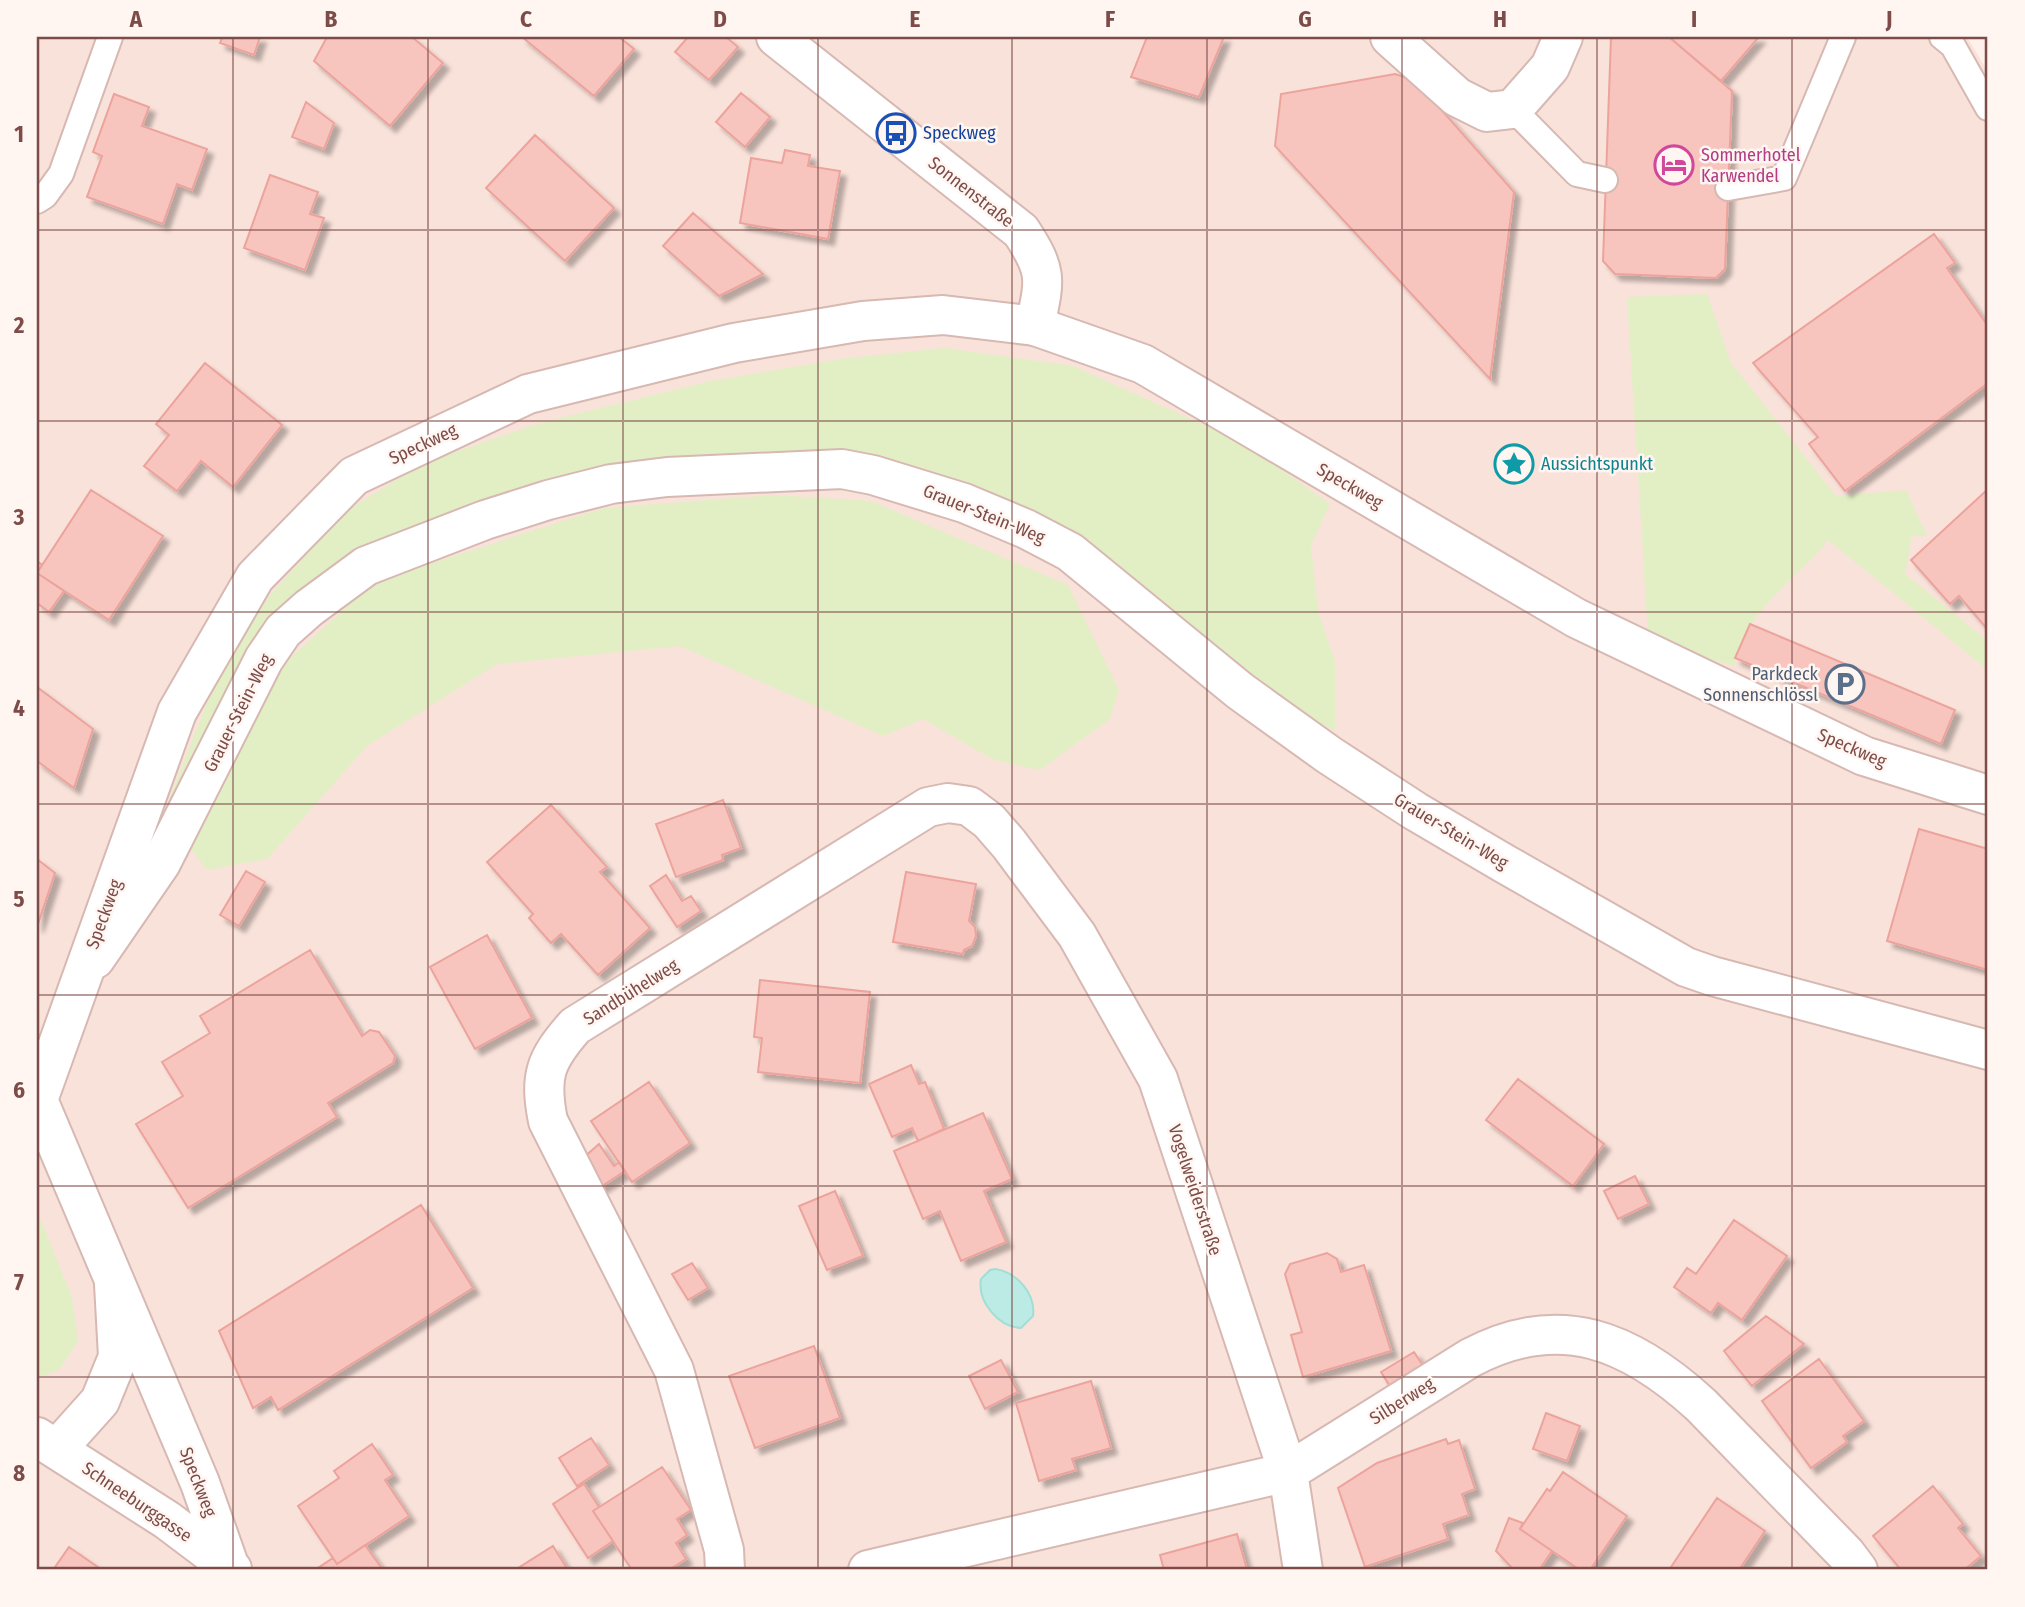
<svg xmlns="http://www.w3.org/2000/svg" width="2025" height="1607" viewBox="0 0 2025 1607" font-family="'Fira Sans Condensed',sans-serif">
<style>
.residential{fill:#f9e2da}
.green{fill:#e2efc5}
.water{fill:#bbebe4;stroke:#a0ded6;stroke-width:2}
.building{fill:#f7c4be;stroke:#eca39c;stroke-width:2;filter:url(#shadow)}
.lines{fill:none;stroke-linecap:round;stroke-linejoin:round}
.service-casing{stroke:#d7b8b2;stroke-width:28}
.minor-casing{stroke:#d7b8b2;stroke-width:42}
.tertiary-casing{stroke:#d7b8b2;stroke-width:42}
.service{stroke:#fff;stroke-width:24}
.minor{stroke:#fff;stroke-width:38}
.tertiary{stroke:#fff;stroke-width:38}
.grid{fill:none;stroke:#7d4c49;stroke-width:2;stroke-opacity:0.55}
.labels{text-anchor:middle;stroke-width:5;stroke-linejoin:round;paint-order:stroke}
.transit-label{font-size:18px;fill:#164399;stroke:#fff6f2;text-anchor:start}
.hotel-label{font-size:18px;fill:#b23c85;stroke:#fff6f2;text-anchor:start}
.street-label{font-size:18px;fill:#7d4c49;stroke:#fff6f2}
.culture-label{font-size:18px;fill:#0d838f;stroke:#fff6f2;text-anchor:start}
.service-label{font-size:18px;fill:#4e5e75;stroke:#fff6f2;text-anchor:end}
.neatline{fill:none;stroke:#7d4c49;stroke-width:2.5}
.grid-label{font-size:23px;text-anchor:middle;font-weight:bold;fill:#7d4c49}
</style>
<defs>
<filter id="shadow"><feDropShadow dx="6" dy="6" stdDeviation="2" flood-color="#0004"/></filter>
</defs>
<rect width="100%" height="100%" fill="#fef0ea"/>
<path class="residential" d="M 37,37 L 1967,37 L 1988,72 L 1988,1570 L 37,1570 Z"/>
<path class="green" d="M 1707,294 L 1731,363 L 1836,496 L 1906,490 L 1927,536 L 1912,536 L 1905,574 L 1988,641 L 1988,670 L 1828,540 C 1800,577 1737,618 1735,666 L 1708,659 L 1648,635 L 1627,297 Z
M 945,348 L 1073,366 L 1244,443 L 1330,504 L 1311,545 L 1318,612 L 1335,660 L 1335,731 L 1292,707 L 993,494 L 917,466 L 818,453 L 352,559 L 161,829 L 170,797 L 206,705 L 235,647 L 270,595 L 345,512 L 423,463 L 540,423 L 706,382 L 839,359 Z
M 774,495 L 871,501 L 1068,585 L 1119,690 L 1110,719 L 1040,770 L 994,760 L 923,719 L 883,736 L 680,646 L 497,664 L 367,746 L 267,859 L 207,870 L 188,845 L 268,678 L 375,581 L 604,508 Z
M 37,1210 L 72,1297 L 78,1341 L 59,1370 L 37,1378 Z"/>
<path class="water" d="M 995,1269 C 1017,1272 1036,1294 1033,1316 L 1021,1328 C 998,1327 977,1301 981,1279 L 990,1270 Z"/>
<path class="building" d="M 220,37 L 260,37 L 254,55 L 220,43 L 222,38 Z
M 327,37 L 412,37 L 443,63 L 390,126 L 314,61 Z
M 522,37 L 619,37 L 634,49 L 594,96 Z
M 688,37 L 726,37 L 738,47 L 709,80 L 675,52 Z
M 1147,37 L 1224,37 L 1199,97 L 1131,77 Z
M 1611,37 L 1669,37 L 1732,91 L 1725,269 L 1716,278 L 1615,274 L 1603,261 Z
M 1669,37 L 1759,37 L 1721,81 Z
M 1395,74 L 1416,81 L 1514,192 L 1490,379 L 1275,146 L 1281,94 Z
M 741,93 L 770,117 L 745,147 L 716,122 Z
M 114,94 L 149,107 L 142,126 L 207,149 L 192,190 L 177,184 L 163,224 L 87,197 L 102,156 L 93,152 Z
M 306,102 L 334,123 L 324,149 L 292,137 Z
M 535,135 L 614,208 L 565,261 L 486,188 Z
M 785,150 L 810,155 L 808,166 L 840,171 L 828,239 L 740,223 L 751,158 L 782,163 Z
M 270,175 L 318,192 L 310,214 L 324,218 L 305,270 L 244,248 Z
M 693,213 L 763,274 L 719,296 L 663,246 Z
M 1934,234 L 1955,263 L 1947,268 L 1988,326 L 1988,383 L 1845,491 L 1809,444 L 1818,437 L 1753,363 Z
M 205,363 L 282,425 L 233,487 L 201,461 L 177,491 L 144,466 L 169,435 L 156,424 Z
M 1988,489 L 1988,630 L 1959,596 L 1950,604 L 1911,560 Z
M 91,490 L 163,536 L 109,620 L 37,573 Z
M 37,561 L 42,565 L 37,573 L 64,591 L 49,612 L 37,603 Z
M 1750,624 L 1955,710 L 1941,744 L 1735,658 Z
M 37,687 L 93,729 L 74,788 L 37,761 Z
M 723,800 L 741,848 L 722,855 L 723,860 L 676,877 L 656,824 Z
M 551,805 L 607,867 L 600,872 L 650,928 L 598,975 L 561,934 L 551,943 L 529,918 L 533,914 L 487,862 Z
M 1919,829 L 1988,849 L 1988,970 L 1887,941 Z
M 37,859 L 55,873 L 37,927 Z
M 246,871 L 265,882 L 239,926 L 220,915 Z
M 906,872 L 976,884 L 969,921 L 975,927 L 976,936 L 972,946 L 964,950 L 963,954 L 893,942 Z
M 666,875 L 682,901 L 691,896 L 701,911 L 677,927 L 650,886 Z
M 487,935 L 532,1018 L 475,1049 L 430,967 Z
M 310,950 L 362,1036 L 370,1030 L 379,1032 L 395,1056 L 393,1063 L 328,1103 L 337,1117 L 188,1208 L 136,1124 L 183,1096 L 162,1062 L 210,1033 L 200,1016 Z
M 760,980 L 870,992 L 860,1083 L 758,1072 L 762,1038 L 754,1037 Z
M 911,1065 L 919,1084 L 925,1082 L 944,1129 L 918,1141 L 912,1128 L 892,1137 L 869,1084 Z
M 1518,1079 L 1604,1144 L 1573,1186 L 1486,1120 Z
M 649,1082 L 690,1143 L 632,1182 L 591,1121 Z
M 983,1113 L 1012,1179 L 984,1191 L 1006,1242 L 961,1261 L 940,1211 L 923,1219 L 894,1151 Z
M 599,1144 L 614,1166 L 619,1162 L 625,1171 L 599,1188 L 582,1159 Z
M 1635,1176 L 1649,1204 L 1618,1219 L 1604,1191 Z
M 835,1191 L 863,1256 L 827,1270 L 799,1206 Z
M 421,1205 L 473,1288 L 278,1410 L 271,1397 L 253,1408 L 219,1331 Z
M 1734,1220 L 1787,1256 L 1742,1320 L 1718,1303 L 1711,1313 L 1674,1287 L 1687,1268 L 1696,1274 Z
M 1327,1253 L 1337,1259 L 1341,1272 L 1364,1265 L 1391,1351 L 1303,1377 L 1291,1335 L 1302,1332 L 1285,1274 L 1290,1264 Z
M 692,1263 L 708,1288 L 688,1300 L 672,1274 Z
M 1766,1316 L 1804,1344 L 1752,1386 L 1724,1351 Z
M 814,1346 L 840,1418 L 755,1448 L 729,1376 Z
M 1414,1352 L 1424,1367 L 1391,1388 L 1381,1372 Z
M 1819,1359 L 1864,1421 L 1843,1436 L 1847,1442 L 1811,1468 L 1762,1401 Z
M 1001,1360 L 1018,1392 L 985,1409 L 969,1376 Z
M 1091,1381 L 1111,1448 L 1072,1459 L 1076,1470 L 1039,1481 L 1016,1403 Z
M 1546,1413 L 1580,1426 L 1567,1461 L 1533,1449 Z
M 591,1438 L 609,1465 L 577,1486 L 559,1458 Z
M 1446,1439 L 1448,1444 L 1459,1440 L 1475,1489 L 1462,1494 L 1469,1515 L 1443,1524 L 1448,1539 L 1365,1567 L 1338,1488 L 1377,1463 Z
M 372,1444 L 393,1475 L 385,1480 L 409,1516 L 337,1564 L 298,1506 L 339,1478 L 334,1471 Z
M 662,1467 L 691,1510 L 677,1519 L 687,1535 L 676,1543 L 686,1559 L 669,1570 L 632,1570 L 593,1511 Z
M 1563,1472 L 1627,1516 L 1590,1570 L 1580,1570 L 1520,1529 L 1547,1489 L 1550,1491 Z
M 584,1484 L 599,1507 L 593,1511 L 613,1541 L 588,1558 L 553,1504 Z
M 1933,1486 L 1963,1524 L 1958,1528 L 1981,1556 L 1964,1570 L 1901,1570 L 1873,1536 Z
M 1717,1498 L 1765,1531 L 1739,1570 L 1669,1570 Z
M 1509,1518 L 1523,1523 L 1520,1529 L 1552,1551 L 1539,1570 L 1514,1570 L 1496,1551 Z
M 1237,1534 L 1247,1570 L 1164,1570 L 1160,1555 Z
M 365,1545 L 383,1570 L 320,1570 L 318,1568 L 333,1558 L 337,1564 Z
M 553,1546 L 568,1570 L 515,1570 Z
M 69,1547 L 102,1570 L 53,1570 Z"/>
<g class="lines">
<g class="service-casing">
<path id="service" d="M 1942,37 L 1953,46 L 1988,108
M 1513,109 L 1577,174 L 1605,180
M 1728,188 L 1784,178 L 1843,37
M 37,201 L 45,196 L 61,174 L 110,37"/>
</g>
<g class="minor-casing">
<path id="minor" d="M 1390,37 L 1457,97 L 1487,112 L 1513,109 L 1550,67 L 1563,37
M 1035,326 L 1143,364 L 1576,618 L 1864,756 L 1988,795
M 95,959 L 161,863 L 264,659 L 283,631 L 309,608 L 366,566 L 485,520 L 548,500 L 611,484 L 667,477 L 842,469 L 873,475 L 964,503 L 1026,529 L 1070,552 L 1240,691 L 1329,755 L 1415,811 L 1505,864 L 1686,967 L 1712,976 L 1988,1050
M 57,1449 L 100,1401 L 118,1357 L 114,1284
M 725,1570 L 724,1550 L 674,1370 L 548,1121 C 539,1076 545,1060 575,1026 L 928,807 L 948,803 L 969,806 L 989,821 L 1009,844 L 1077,935 L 1158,1079 L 1288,1472 L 1303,1570
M 868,1570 L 1288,1472 L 1470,1358 C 1560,1310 1631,1341 1701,1405 L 1846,1554 L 1858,1570"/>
</g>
<g class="tertiary-casing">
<path id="tertiary" d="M 37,1437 L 167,1520 L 232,1569
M 229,1565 L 200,1483 L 38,1100 L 177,712 L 255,577 L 354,476 L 528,394 L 734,343 L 863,321 L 943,315 L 1035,326 C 1045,279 1048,272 1021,231 L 776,37"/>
</g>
<use href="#service" class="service"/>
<use href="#minor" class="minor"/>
<use href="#tertiary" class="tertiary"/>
</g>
<path class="grid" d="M 233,37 L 233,1570M 428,37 L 428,1570M 623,37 L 623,1570M 818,37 L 818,1570M 1012,37 L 1012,1570M 1207,37 L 1207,1570M 1402,37 L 1402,1570M 1597,37 L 1597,1570M 1792,37 L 1792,1570M 37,230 L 1988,230M 37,421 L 1988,421M 37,612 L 1988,612M 37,804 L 1988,804M 37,995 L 1988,995M 37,1186 L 1988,1186M 37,1377 L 1988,1377"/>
<defs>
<g id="bus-ring" transform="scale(2.0125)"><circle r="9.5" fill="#fff6f2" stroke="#1a4fb4" stroke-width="1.5"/><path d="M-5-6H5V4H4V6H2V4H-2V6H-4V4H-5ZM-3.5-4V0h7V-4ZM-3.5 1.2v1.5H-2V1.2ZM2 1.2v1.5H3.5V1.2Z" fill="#1a4fb4"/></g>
<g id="hotel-ring" transform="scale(2.0125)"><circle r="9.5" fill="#fff6f2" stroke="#d1479c" stroke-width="1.5"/><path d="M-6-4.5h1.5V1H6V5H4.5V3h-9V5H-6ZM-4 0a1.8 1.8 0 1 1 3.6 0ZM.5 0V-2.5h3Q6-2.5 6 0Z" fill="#d1479c"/></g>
<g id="sight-ring" transform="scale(2.0125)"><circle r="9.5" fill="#fff6f2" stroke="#0f9aa8" stroke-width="1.5"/><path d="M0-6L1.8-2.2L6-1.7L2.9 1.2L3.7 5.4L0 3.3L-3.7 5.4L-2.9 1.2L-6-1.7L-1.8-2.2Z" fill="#0f9aa8"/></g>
<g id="parking-ring" transform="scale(2.0125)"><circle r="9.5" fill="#fff6f2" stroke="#5c6f8a" stroke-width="1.5"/><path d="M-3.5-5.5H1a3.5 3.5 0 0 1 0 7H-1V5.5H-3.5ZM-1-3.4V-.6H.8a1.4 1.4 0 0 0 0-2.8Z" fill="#5c6f8a"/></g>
</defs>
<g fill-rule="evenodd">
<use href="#bus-ring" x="896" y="133"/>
<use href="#hotel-ring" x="1674" y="165"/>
<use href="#sight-ring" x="1514" y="464"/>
<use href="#parking-ring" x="1845" y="684"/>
</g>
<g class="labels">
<g class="transit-label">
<text x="923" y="139">Speckweg</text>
</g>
<g class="hotel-label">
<text x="1701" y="161">Sommerhotel<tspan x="1701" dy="21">Karwendel</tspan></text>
</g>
<g class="street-label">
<text transform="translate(971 192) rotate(38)" y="6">Sonnenstraße</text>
<text transform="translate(423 444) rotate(-25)" y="6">Speckweg</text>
<text transform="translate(1350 486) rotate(30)" y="6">Speckweg</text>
<text transform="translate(984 514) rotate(22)" y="6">Grauer-Stein-Weg</text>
<text transform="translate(238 713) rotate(-63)" y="6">Grauer-Stein-Weg</text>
<text transform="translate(1852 748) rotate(23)" y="6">Speckweg</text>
<text transform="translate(1451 831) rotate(31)" y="6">Grauer-Stein-Weg</text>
<text transform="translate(104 914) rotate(-70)" y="6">Speckweg</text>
<text transform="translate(631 992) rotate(-32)" y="6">Sandbühelweg</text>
<text transform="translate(1195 1190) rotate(72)" y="6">Vogelweiderstraße</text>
<text transform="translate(1402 1401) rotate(-32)" y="6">Silberweg</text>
<text transform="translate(198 1482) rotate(69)" y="6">Speckweg</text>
<text transform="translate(137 1502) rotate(34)" y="6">Schneeburggasse</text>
</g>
<g class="culture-label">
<text x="1541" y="470">Aussichtspunkt</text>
</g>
<g class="service-label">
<text x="1818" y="680">Parkdeck<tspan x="1818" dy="21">Sonnenschlössl</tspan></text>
</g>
</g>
<rect width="2025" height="1607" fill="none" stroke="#fff6f2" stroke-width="77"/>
<rect x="38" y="38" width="1948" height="1530" class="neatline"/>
<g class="grid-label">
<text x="136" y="27">A</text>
<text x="331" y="27">B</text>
<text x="526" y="27">C</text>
<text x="720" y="27">D</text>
<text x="915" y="27">E</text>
<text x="1110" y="27">F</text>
<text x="1305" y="27">G</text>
<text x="1500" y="27">H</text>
<text x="1694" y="27">I</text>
<text x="1889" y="27">J</text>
<text x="19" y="142">1</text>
<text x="19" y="333">2</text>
<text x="19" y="525">3</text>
<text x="19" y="716">4</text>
<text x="19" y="907">5</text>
<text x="19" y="1098">6</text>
<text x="19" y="1290">7</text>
<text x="19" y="1481">8</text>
</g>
</svg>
